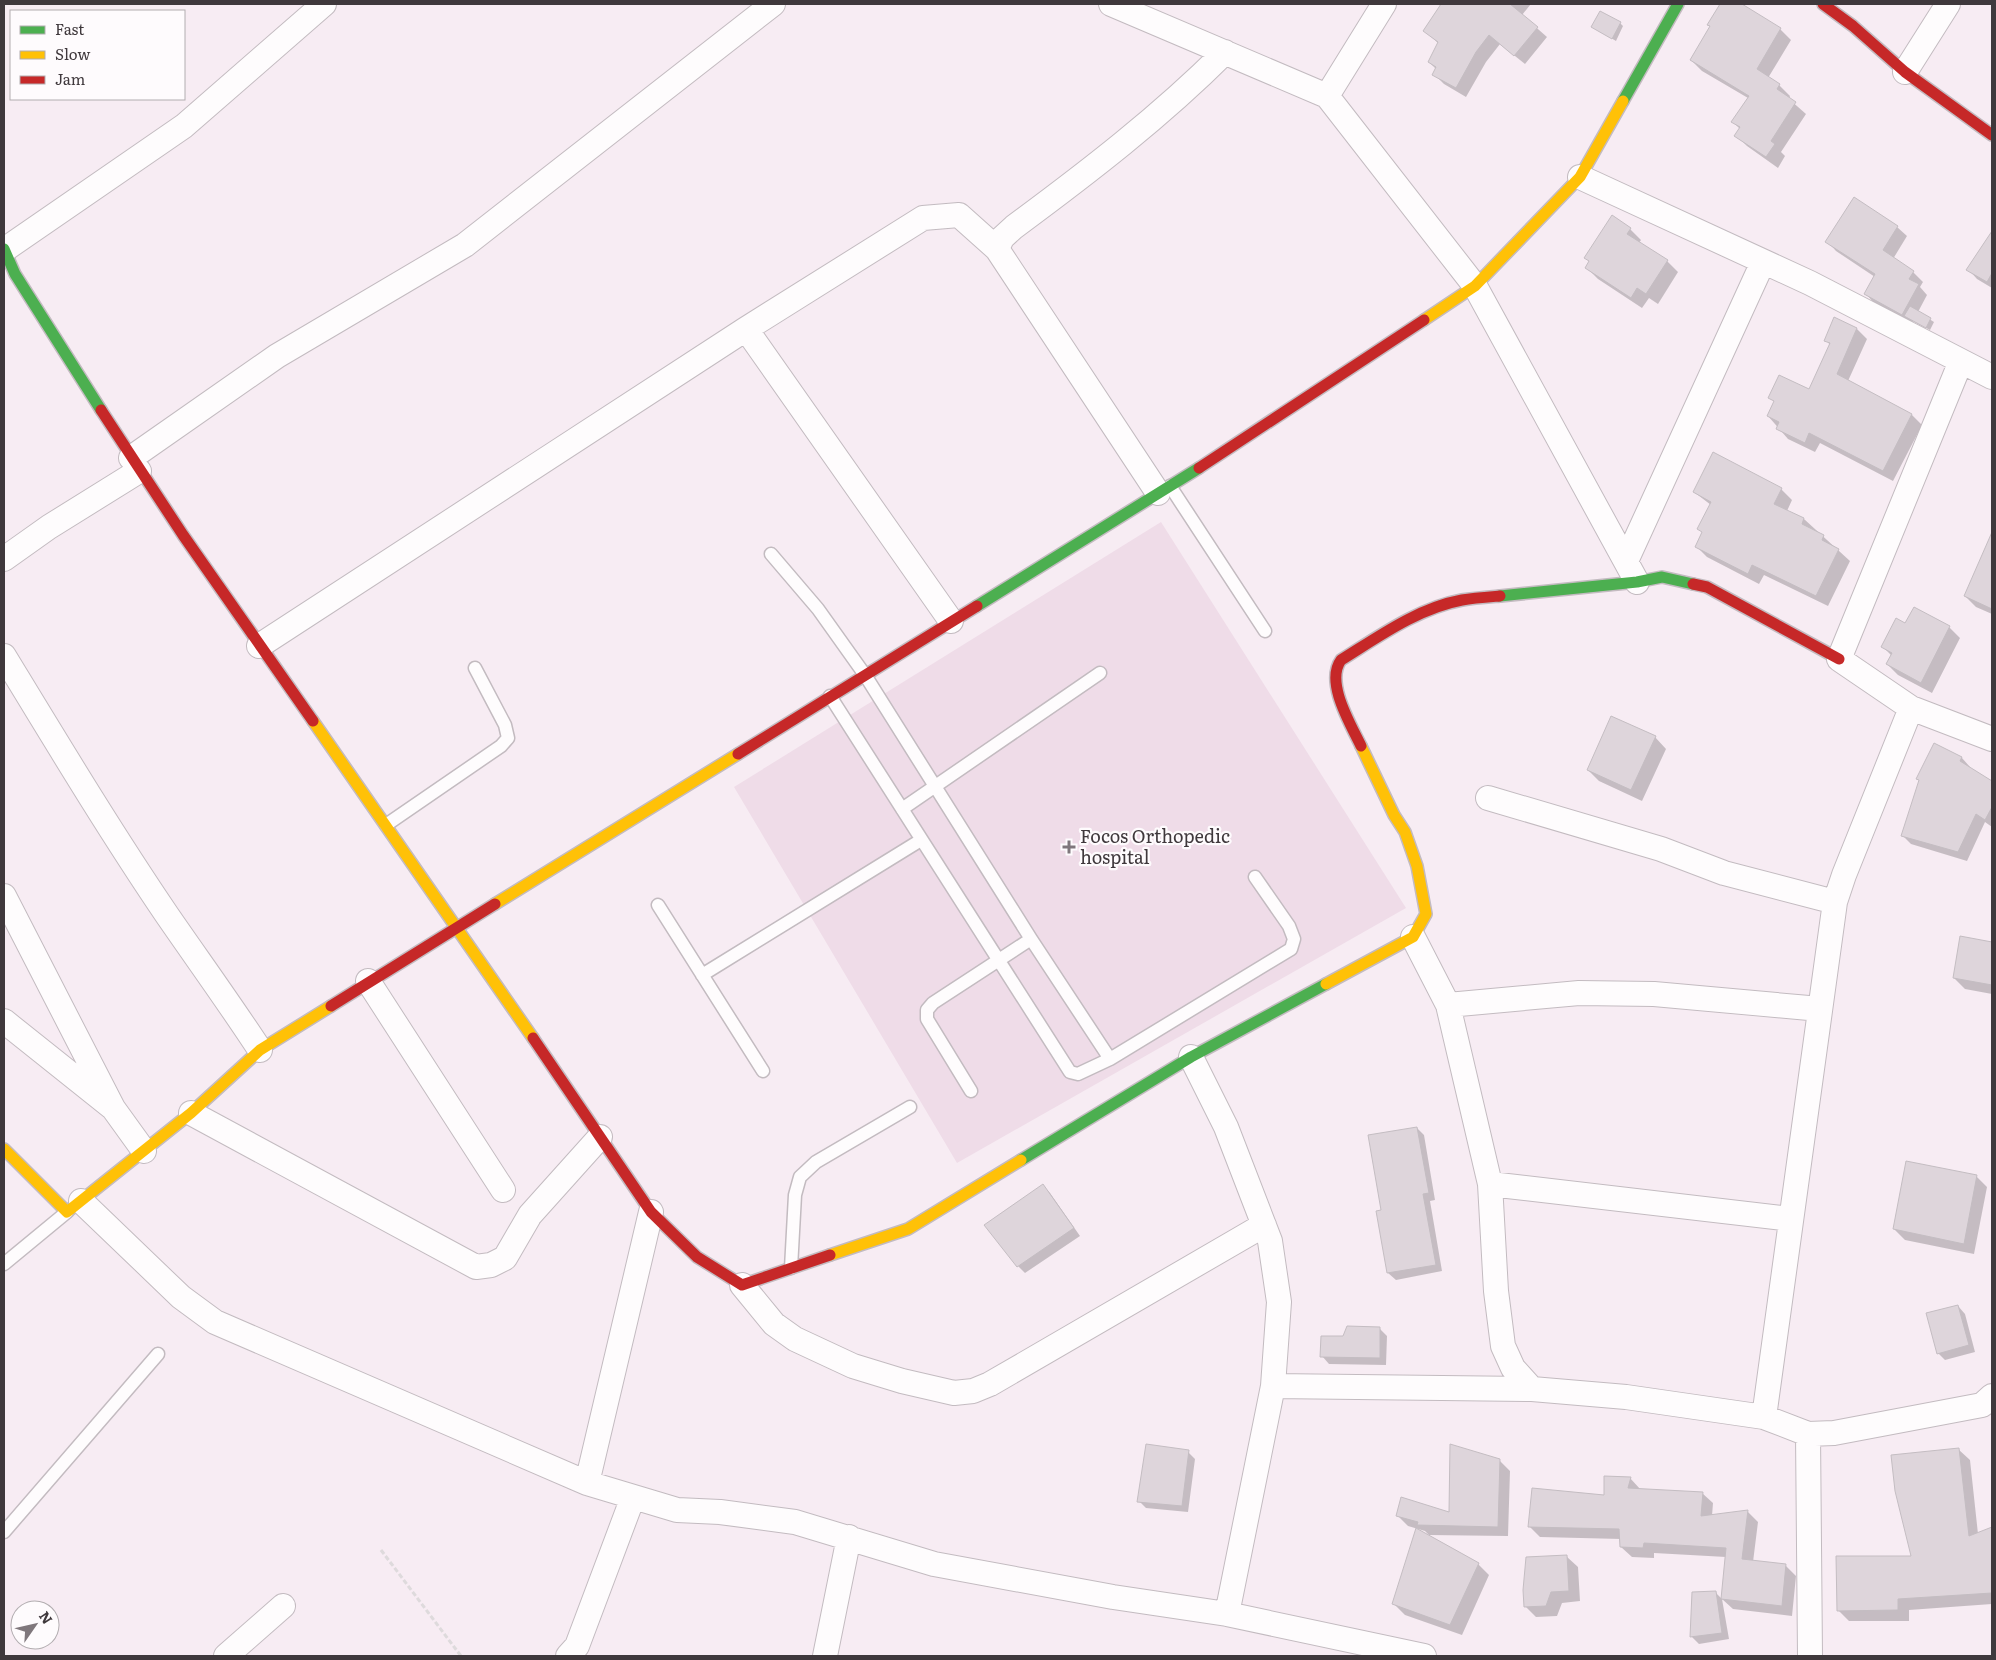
<svg xmlns="http://www.w3.org/2000/svg" width="1996" height="1660" viewBox="0 0 1996 1660" font-family="Literata,serif">
<style>
.built{fill:#efdce8}
.shadow{fill:#0003}
.building{fill:#ded5db;stroke:#c4bdc2}
.lines{fill:none;stroke-linecap:round;stroke-linejoin:round}
.lane-casing{stroke:#c3bbc0;stroke-width:15}
.street-casing{stroke:#c3bbc0;stroke-width:26}
.fast-casing{stroke:#c3bbc0;stroke-width:14}
.slow-casing{stroke:#c3bbc0;stroke-width:14}
.jam-casing{stroke:#c3bbc0;stroke-width:14}
.path{stroke:#dedadc;stroke-width:3;stroke-dasharray:5 2.5;stroke-linecap:butt}
.lane{stroke:#fefcfd;stroke-width:12}
.street{stroke:#fefcfd;stroke-width:24}
.fast{stroke:#4caf50;stroke-width:11}
.slow{stroke:#ffc107;stroke-width:11}
.jam{stroke:#c62828;stroke-width:11}
.poi-dot{fill:#7f777c;stroke:#fefbfd;stroke-width:2}
.labels{text-anchor:middle;stroke-width:4.5;stroke-linejoin:round;paint-order:stroke}
.poi-label{font-size:18px;fill:#3f383c;stroke:#fefbfd;text-anchor:start}
</style>
<rect width="100%" height="100%" fill="#f7ecf3"/>
<path class="built" d="M 1161,522 L 1406,908 L 957,1163 L 734,787 Z"/>
<path class="shadow" d="M 1443,4 L 1531,4 L 1522,15 L 1547,37 L 1525,64 L 1500,44 L 1486,62 L 1466,97 L 1444,84 L 1434,74 L 1436,69 L 1429,62 L 1439,44 L 1424,30 Z
M 1721,4 L 1739,4 L 1780,29 L 1791,40 L 1768,78 L 1779,85 L 1790,96 L 1789,99 L 1806,114 L 1781,152 L 1785,156 L 1778,168 L 1747,146 L 1736,135 L 1740,129 L 1733,122 L 1748,98 L 1702,71 L 1691,60 L 1711,27 L 1709,25 Z
M 1620,23 L 1623,26 L 1616,41 L 1592,27 Z
M 1897,227 L 1907,236 L 1893,259 L 1913,272 L 1923,282 L 1920,287 L 1927,295 L 1918,312 L 1934,322 L 1930,330 L 1913,321 L 1912,324 L 1875,304 L 1866,294 L 1875,277 L 1836,251 L 1827,241 Z
M 1630,229 L 1641,240 L 1639,243 L 1667,261 L 1678,272 L 1658,304 L 1649,298 L 1642,308 L 1598,279 L 1587,268 L 1590,262 L 1586,258 Z
M 1992,233 L 1992,288 L 1977,279 L 1968,269 Z
M 1857,329 L 1867,339 L 1848,381 L 1912,415 L 1922,425 L 1893,481 L 1820,443 L 1815,452 L 1788,439 L 1768,416 L 1775,402 L 1770,398 L 1810,391 L 1830,345 L 1826,340 Z
M 1781,489 L 1792,500 L 1787,511 L 1804,519 L 1850,561 L 1828,606 L 1764,575 L 1759,584 L 1707,557 L 1696,546 L 1703,533 L 1711,505 L 1694,492 Z
M 1992,535 L 1992,614 L 1976,607 L 1965,596 Z
M 1914,609 L 1949,627 L 1960,638 L 1932,693 L 1898,675 L 1887,664 L 1892,656 L 1883,647 L 1906,625 Z
M 1612,717 L 1655,737 L 1666,749 L 1642,801 L 1599,781 L 1588,770 Z
M 1934,744 L 1962,758 L 1970,767 L 1970,768 L 1992,782 L 1992,827 L 1985,822 L 1967,861 L 1911,844 L 1903,836 Z
M 1961,937 L 1992,943 L 1992,994 L 1965,989 L 1954,978 Z
M 1417,1128 L 1424,1135 L 1435,1200 L 1430,1201 L 1442,1271 L 1396,1280 L 1388,1273 L 1382,1211 Z
M 1976,1176 L 1987,1187 L 1974,1254 L 1905,1240 L 1894,1229 Z
M 1043,1186 L 1050,1193 L 1080,1236 L 1025,1273 L 1018,1266 Z
M 1958,1306 L 1965,1314 L 1975,1352 L 1945,1360 L 1938,1353 Z
M 1380,1329 L 1387,1336 L 1386,1365 L 1329,1364 L 1322,1356 L 1344,1337 Z
M 1958,1449 L 1970,1460 L 1978,1534 L 1992,1528 L 1992,1604 L 1909,1610 L 1909,1621 L 1849,1621 L 1838,1610 L 1912,1557 Z
M 1188,1452 L 1195,1459 L 1188,1512 L 1146,1508 L 1139,1501 Z
M 1499,1460 L 1510,1471 L 1508,1536 L 1429,1535 L 1425,1531 L 1408,1526 L 1397,1515 L 1450,1513 Z
M 1630,1478 L 1641,1490 L 1702,1493 L 1713,1503 L 1712,1516 L 1747,1511 L 1758,1522 L 1753,1562 L 1786,1566 L 1796,1576 L 1792,1616 L 1733,1609 L 1722,1599 L 1729,1639 L 1699,1644 L 1692,1637 L 1693,1593 L 1715,1592 L 1722,1599 L 1726,1557 L 1654,1553 L 1654,1558 L 1632,1557 L 1621,1547 L 1621,1539 L 1540,1537 L 1530,1527 L 1605,1496 Z
M 1566,1556 L 1578,1567 L 1580,1601 L 1562,1603 L 1557,1616 L 1536,1617 L 1525,1606 Z
M 1478,1564 L 1489,1575 L 1462,1635 L 1405,1615 L 1394,1604 Z"/>
<path class="building" d="M 1441,4 L 1510,4 L 1538,27 L 1514,56 L 1489,35 L 1476,52 L 1456,88 L 1432,75 L 1436,67 L 1428,62 L 1438,42 L 1423,31 Z
M 1720,4 L 1742,4 L 1781,28 L 1757,69 L 1780,84 L 1777,89 L 1796,102 L 1771,141 L 1775,144 L 1766,157 L 1734,136 L 1740,127 L 1731,122 L 1749,96 L 1690,60 L 1710,26 L 1707,25 Z
M 1600,11 L 1621,22 L 1612,39 L 1591,27 Z
M 1854,197 L 1898,226 L 1883,250 L 1914,271 L 1909,279 L 1919,284 L 1902,315 L 1864,294 L 1875,274 L 1825,242 Z
M 1612,215 L 1631,228 L 1627,234 L 1668,260 L 1646,294 L 1637,288 L 1631,298 L 1585,268 L 1589,261 L 1584,258 Z
M 1992,231 L 1992,273 L 1987,282 L 1966,270 Z
M 1910,306 L 1931,318 L 1926,328 L 1904,316 Z
M 1834,317 L 1857,328 L 1837,374 L 1912,414 L 1883,471 L 1809,433 L 1805,443 L 1776,429 L 1779,422 L 1767,416 L 1774,401 L 1768,398 L 1779,375 L 1809,389 L 1830,343 L 1824,341 Z
M 1713,452 L 1782,488 L 1774,504 L 1804,518 L 1802,524 L 1824,535 L 1822,540 L 1839,549 L 1816,596 L 1752,565 L 1748,574 L 1695,547 L 1702,532 L 1697,529 L 1711,502 L 1693,492 Z
M 1992,532 L 1992,609 L 1964,596 Z
M 1914,607 L 1950,626 L 1921,683 L 1886,664 L 1892,653 L 1881,647 L 1896,618 L 1905,623 Z
M 1611,716 L 1656,736 L 1631,790 L 1587,770 Z
M 1934,743 L 1962,757 L 1960,761 L 1992,781 L 1992,807 L 1985,820 L 1976,814 L 1958,852 L 1901,836 L 1919,780 L 1916,779 Z
M 1960,936 L 1992,942 L 1992,985 L 1953,978 Z
M 1417,1127 L 1429,1193 L 1423,1194 L 1436,1265 L 1387,1273 L 1376,1211 L 1381,1210 L 1368,1135 Z
M 1906,1161 L 1977,1175 L 1964,1244 L 1893,1229 Z
M 1043,1184 L 1074,1228 L 1017,1267 L 984,1225 Z
M 1958,1305 L 1969,1345 L 1937,1354 L 1926,1313 Z
M 1347,1326 L 1380,1327 L 1380,1358 L 1320,1357 L 1321,1336 L 1343,1336 Z
M 1146,1444 L 1189,1450 L 1182,1506 L 1137,1502 Z
M 1450,1444 L 1500,1459 L 1498,1527 L 1417,1525 L 1418,1522 L 1396,1516 L 1401,1497 L 1449,1512 Z
M 1959,1448 L 1969,1536 L 1992,1527 L 1992,1593 L 1898,1599 L 1898,1610 L 1837,1611 L 1836,1556 L 1911,1556 L 1895,1491 L 1891,1455 Z
M 1604,1476 L 1631,1477 L 1628,1488 L 1703,1492 L 1701,1516 L 1748,1510 L 1742,1559 L 1786,1564 L 1782,1606 L 1721,1599 L 1726,1548 L 1644,1543 L 1643,1548 L 1620,1547 L 1619,1529 L 1528,1527 L 1532,1488 L 1604,1495 Z
M 1416,1528 L 1479,1563 L 1450,1625 L 1392,1604 Z
M 1567,1555 L 1569,1591 L 1551,1592 L 1546,1606 L 1524,1607 L 1523,1590 L 1526,1557 Z
M 1716,1591 L 1722,1633 L 1690,1637 L 1692,1592 Z"/>
<g class="lines">
<g class="lane-casing">
<path id="lane" d="M 1170,486 L 1265,631
M 771,554 L 818,609 L 865,675 L 1031,939 L 1110,1059 L 1078,1074 L 1070,1072 L 830,696
M 902,809 L 1100,673
M 386,825 L 501,746 L 508,738 L 505,725 L 475,668
M 658,905 L 763,1071
M 702,975 L 921,840
M 1110,1059 L 1291,949 L 1294,939 L 1289,926 L 1255,877
M 971,1091 L 927,1019 L 927,1010 L 933,1003 L 1031,939
M 4,1264 L 67,1212
M 791,1268 L 795,1195 L 800,1177 L 816,1162 L 910,1107
M 4,1532 L 158,1354"/>
</g>
<g class="street-casing">
<path id="street" d="M 1111,4 L 1327,96 L 1475,286 L 1637,582
M 1905,72 L 1948,4
M 1327,96 L 1384,4
M 1580,177 L 1810,283 L 1992,377
M 997,249 L 1002,238 L 1014,227 C 1087,173 1160,117 1225,52
M 4,250 L 184,126 L 324,4
M 746,329 L 951,621
M 1961,361 L 1839,659 L 1911,708 L 1992,739
M 131,458 L 277,356 L 465,245 L 773,4
M 4,559 L 49,527 L 139,471
M 1626,561 L 1763,262
M 259,646 L 746,329 L 923,218 L 959,215 L 997,249 L 1158,493
M 4,656 C 57,743 110,831 167,915 C 198,960 230,1004 260,1050
M 1488,798 L 1661,849 L 1724,873 L 1835,902
M 4,896 L 113,1108
M 1413,937 L 1448,1005 L 1490,1184 L 1496,1291 L 1503,1346 L 1513,1368 L 1532,1389
M 368,981 L 503,1190
M 1448,1005 L 1579,993 L 1654,994 L 1820,1009
M 4,1021 L 113,1108 L 144,1151
M 1191,1057 L 1226,1127 L 1270,1241 L 1279,1302 L 1273,1386 L 1227,1614
M 191,1113 L 476,1267 L 491,1265 L 505,1258 L 530,1215 L 600,1137
M 1490,1184 L 1791,1219
M 81,1201 L 181,1297 L 215,1322 L 587,1483 L 677,1510 L 720,1512 L 795,1522 L 934,1564 L 1113,1597 L 1227,1614 L 1424,1656
M 742,1285 L 774,1324 L 795,1339 L 853,1366 L 902,1381 L 954,1393 L 973,1391 L 990,1384 L 1264,1225
M 1273,1386 L 1532,1389 L 1626,1397 L 1764,1417 L 1808,1434 L 1834,1433 L 1982,1405 L 1992,1396
M 1764,1417 L 1835,902 L 1844,875 L 1911,708
M 1808,1434 L 1810,1656
M 587,1483 L 651,1212
M 226,1656 L 283,1606
M 568,1656 L 577,1646 L 633,1497
M 825,1656 L 849,1537"/>
</g>
<g class="fast-casing">
<path id="fast" d="M 1623,101 L 1678,4
M 4,249 L 15,274 L 101,410
M 1500,596 L 1637,582 L 1662,577 L 1693,584
M 977,606 L 1199,468
M 1021,1160 L 1191,1057 L 1326,984"/>
</g>
<g class="slow-casing">
<path id="slow" d="M 1424,320 L 1475,286 L 1580,177 L 1623,101
M 313,721 L 533,1038
M 495,904 L 738,754
M 1326,984 L 1413,937 L 1426,914 L 1417,866 L 1405,832 L 1394,815 L 1361,746
M 4,1149 L 67,1212 L 191,1113 L 260,1050 L 331,1006
M 830,1255 L 908,1229 L 1021,1160"/>
</g>
<g class="jam-casing">
<path id="jam" d="M 1823,4 L 1853,26 L 1905,72 L 1992,135
M 101,410 L 183,535 L 313,721
M 1199,468 L 1424,320
M 1693,584 L 1707,587 L 1839,659
M 1361,746 C 1350,723 1325,682 1341,660 C 1378,637 1418,608 1462,600 C 1474,598 1488,597 1500,596
M 738,754 L 977,606
M 331,1006 L 495,904
M 533,1038 L 651,1212 L 697,1257 L 742,1285 L 830,1255"/>
</g>
<path class="path" d="M 381,1550 L 461,1656"/>
<use href="#lane" class="lane"/>
<use href="#street" class="street"/>
<use href="#fast" class="fast"/>
<use href="#slow" class="slow"/>
<use href="#jam" class="jam"/>
</g>
<path class="poi-dot" d="M1066.5 839.5h5v5h5v5h-5v5h-5v-5h-5v-5h5z"/>
<g class="labels">
<g class="poi-label">
<text x="1080" y="843">Focos Orthopedic<tspan x="1080" dy="21">hospital</tspan></text>
</g>
</g>
<rect width="1996" height="1660" fill="none" stroke="#3f383c" stroke-width="10"/>
<rect x="10" y="10" width="175" height="90" fill="#fefbfd" stroke="#b2adb0"/>
<rect x="20" y="26" width="25" height="8" fill="#4caf50" stroke="#b2adb0"/>
<text x="55" y="35" font-size="15" fill="#3f383c">Fast</text>
<rect x="20" y="51" width="25" height="8" fill="#ffc107" stroke="#b2adb0"/>
<text x="55" y="60" font-size="15" fill="#3f383c">Slow</text>
<rect x="20" y="76" width="25" height="8" fill="#c62828" stroke="#b2adb0"/>
<text x="55" y="85" font-size="15" fill="#3f383c">Jam</text>
<g transform="translate(35 1625) rotate(56)"><circle r="24" fill="#fefbfd" stroke="#b2adb0"/>
<path d="M0-4L9 19L0 12L-9 19Z" fill="#7f777c"/>
<text y="-8" font-size="14" font-weight="bold" text-anchor="middle" fill="#3f383c">N</text>
</g>
</svg>
